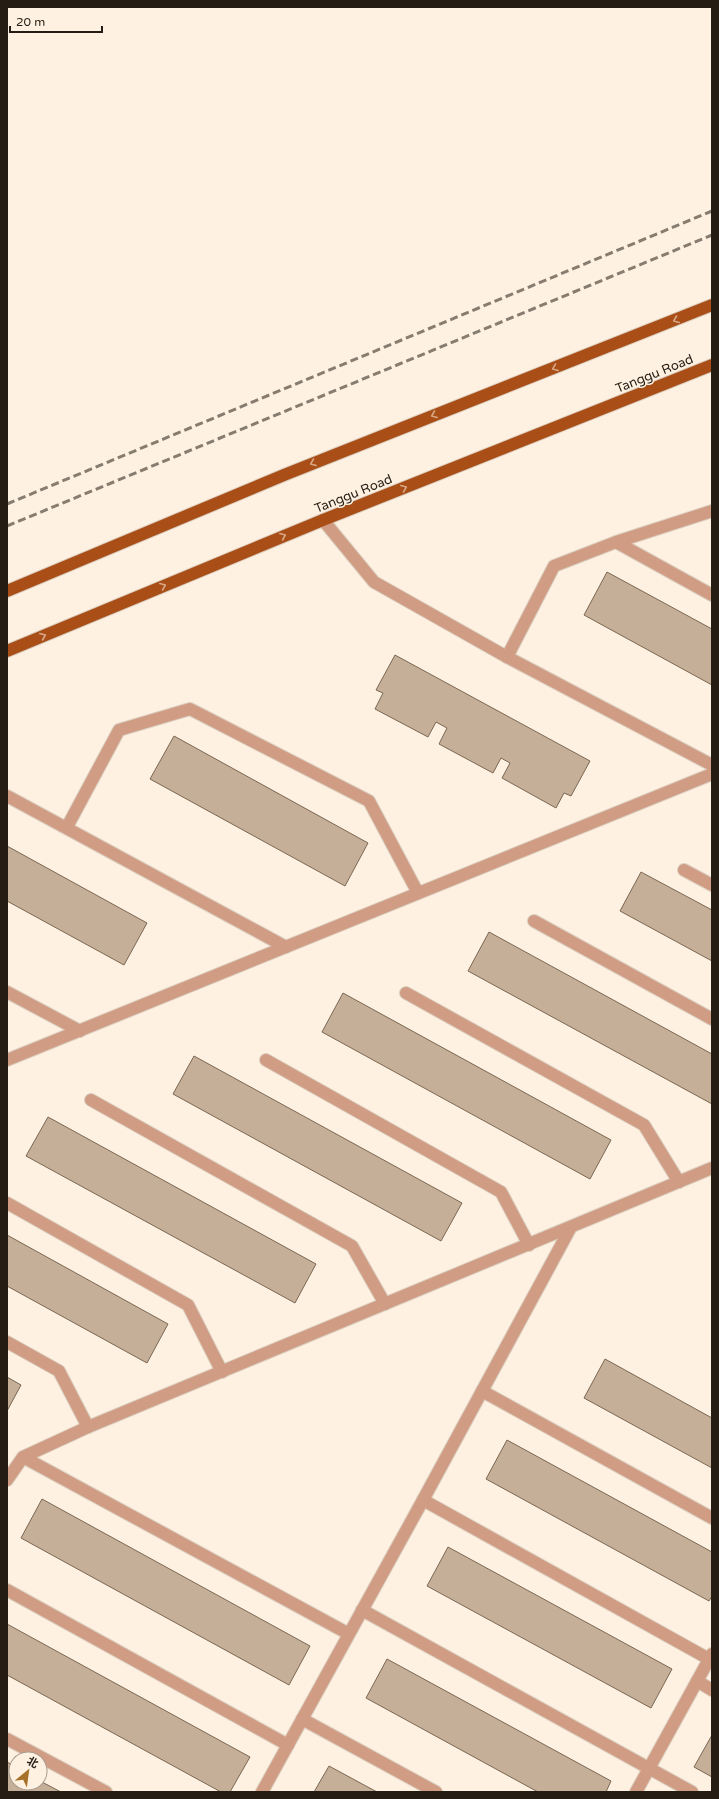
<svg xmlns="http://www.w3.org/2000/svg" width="719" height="1799" viewBox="0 0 719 1799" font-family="'Varela Round','Noto Sans SC',sans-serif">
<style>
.building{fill:#c5af98;stroke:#7b6752}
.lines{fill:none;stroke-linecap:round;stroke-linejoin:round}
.lane-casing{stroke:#dbcfc1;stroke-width:14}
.street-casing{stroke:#dbcfc1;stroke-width:14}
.primary-casing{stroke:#dbcfc1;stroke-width:14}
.lane{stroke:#d09c83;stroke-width:12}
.street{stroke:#d09c83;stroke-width:12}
.primary{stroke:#a94e17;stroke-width:12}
.rail{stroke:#867c70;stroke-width:3;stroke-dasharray:8 4;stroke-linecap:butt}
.oneway{stroke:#d8a887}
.labels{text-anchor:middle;stroke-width:3;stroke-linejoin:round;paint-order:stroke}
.street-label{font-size:13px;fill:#251d14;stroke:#fef1e2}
</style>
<rect width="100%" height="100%" fill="#fef1e2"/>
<path class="building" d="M 607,572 L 712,629 L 712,685 L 584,615 Z
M 395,655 L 590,761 L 571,796 L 564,793 L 556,808 L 502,778 L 510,763 L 501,758 L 493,773 L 439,744 L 447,728 L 436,722 L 428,737 L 375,709 L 383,693 L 376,690 Z
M 174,736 L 368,843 L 345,886 L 150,779 Z
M 7,846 L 147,923 L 124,965 L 7,901 Z
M 641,872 L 712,910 L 712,961 L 620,911 Z
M 489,932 L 712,1054 L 712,1104 L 468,971 Z
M 343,993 L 611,1140 L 590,1179 L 322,1032 Z
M 194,1056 L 462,1203 L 441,1241 L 173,1094 Z
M 48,1117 L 316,1264 L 295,1303 L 26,1156 Z
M 7,1235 L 168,1324 L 147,1363 L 7,1286 Z
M 605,1359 L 712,1418 L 712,1468 L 584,1398 Z
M 7,1377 L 21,1385 L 7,1411 Z
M 507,1440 L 712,1552 L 712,1596 L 709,1601 L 486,1479 Z
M 42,1499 L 310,1646 L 289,1685 L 21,1538 Z
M 448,1547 L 672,1669 L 651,1708 L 427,1586 Z
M 7,1624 L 250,1757 L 230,1792 L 221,1792 L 7,1675 Z
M 387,1659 L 611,1781 L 606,1792 L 538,1792 L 366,1698 Z
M 712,1735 L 712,1777 L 694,1767 Z
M 7,1762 L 16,1767 L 16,1783 L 40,1783 L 40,1781 L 61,1792 L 7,1792 Z
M 329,1766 L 377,1792 L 314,1792 Z"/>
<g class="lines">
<g class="lane-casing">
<path id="lane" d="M 616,542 L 712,595
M 507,657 L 554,566 L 616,542 L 712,511
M 7,796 L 286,947
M 67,827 L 119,730 L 190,709 L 369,801 L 418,893
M 684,870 L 712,885
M 534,921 L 712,1019
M 7,992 L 80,1031
M 406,993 L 644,1125 L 679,1182
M 266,1060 L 501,1192 L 529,1245
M 91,1100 L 352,1246 L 385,1304
M 7,1203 L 188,1305 L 222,1372
M 7,1342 L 59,1371 L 88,1427
M 482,1391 L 712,1518
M 423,1500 L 709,1659
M 7,1590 L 288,1745
M 362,1610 L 692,1792
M 697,1681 L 712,1690
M 302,1719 L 436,1792
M 7,1739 L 106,1792"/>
</g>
<g class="street-casing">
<path id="street" d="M 323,520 L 374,582 L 507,657 L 712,765
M 7,1060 L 712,774
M 23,1457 L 349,1634
M 7,1480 L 23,1457 L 88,1427 L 712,1168
M 262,1792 L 423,1500 L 571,1227
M 636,1792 L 712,1654"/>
</g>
<g class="primary-casing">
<path id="primary" d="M 7,591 L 284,475 L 712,305
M 7,651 L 323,520 L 712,365"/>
</g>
<use href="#lane" class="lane"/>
<use href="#street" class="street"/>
<use href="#primary" class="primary"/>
<path class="rail" d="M 7,504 L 712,211
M 7,526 L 712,235"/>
</g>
<defs><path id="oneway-chevron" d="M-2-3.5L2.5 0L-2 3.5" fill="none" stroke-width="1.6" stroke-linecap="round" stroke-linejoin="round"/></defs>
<g class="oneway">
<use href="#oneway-chevron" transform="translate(676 320) rotate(158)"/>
<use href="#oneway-chevron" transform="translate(555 368) rotate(158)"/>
<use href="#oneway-chevron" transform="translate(434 415) rotate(158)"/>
<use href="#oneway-chevron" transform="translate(313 463) rotate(158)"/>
<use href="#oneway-chevron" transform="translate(404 488) rotate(-22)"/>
<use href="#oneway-chevron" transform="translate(283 536) rotate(-23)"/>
<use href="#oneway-chevron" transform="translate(163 586) rotate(-23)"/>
<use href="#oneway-chevron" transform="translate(43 636) rotate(-23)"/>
</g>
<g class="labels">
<g class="street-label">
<text transform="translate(654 373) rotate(-22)" y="5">Tanggu Road</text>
<text transform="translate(353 493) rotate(-22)" y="5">Tanggu Road</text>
</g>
</g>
<rect width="719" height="1799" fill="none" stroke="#251d14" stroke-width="16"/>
<g transform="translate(28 1771) rotate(29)"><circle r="19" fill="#fef1e2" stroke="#a79c90"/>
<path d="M0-3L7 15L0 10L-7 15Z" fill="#a6722a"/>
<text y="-6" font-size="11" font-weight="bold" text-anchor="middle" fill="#251d14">北</text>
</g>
<path d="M10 26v6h92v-6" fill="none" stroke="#251d14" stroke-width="2"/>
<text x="16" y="26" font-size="12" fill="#251d14" stroke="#fef1e2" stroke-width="3" paint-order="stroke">20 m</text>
</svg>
